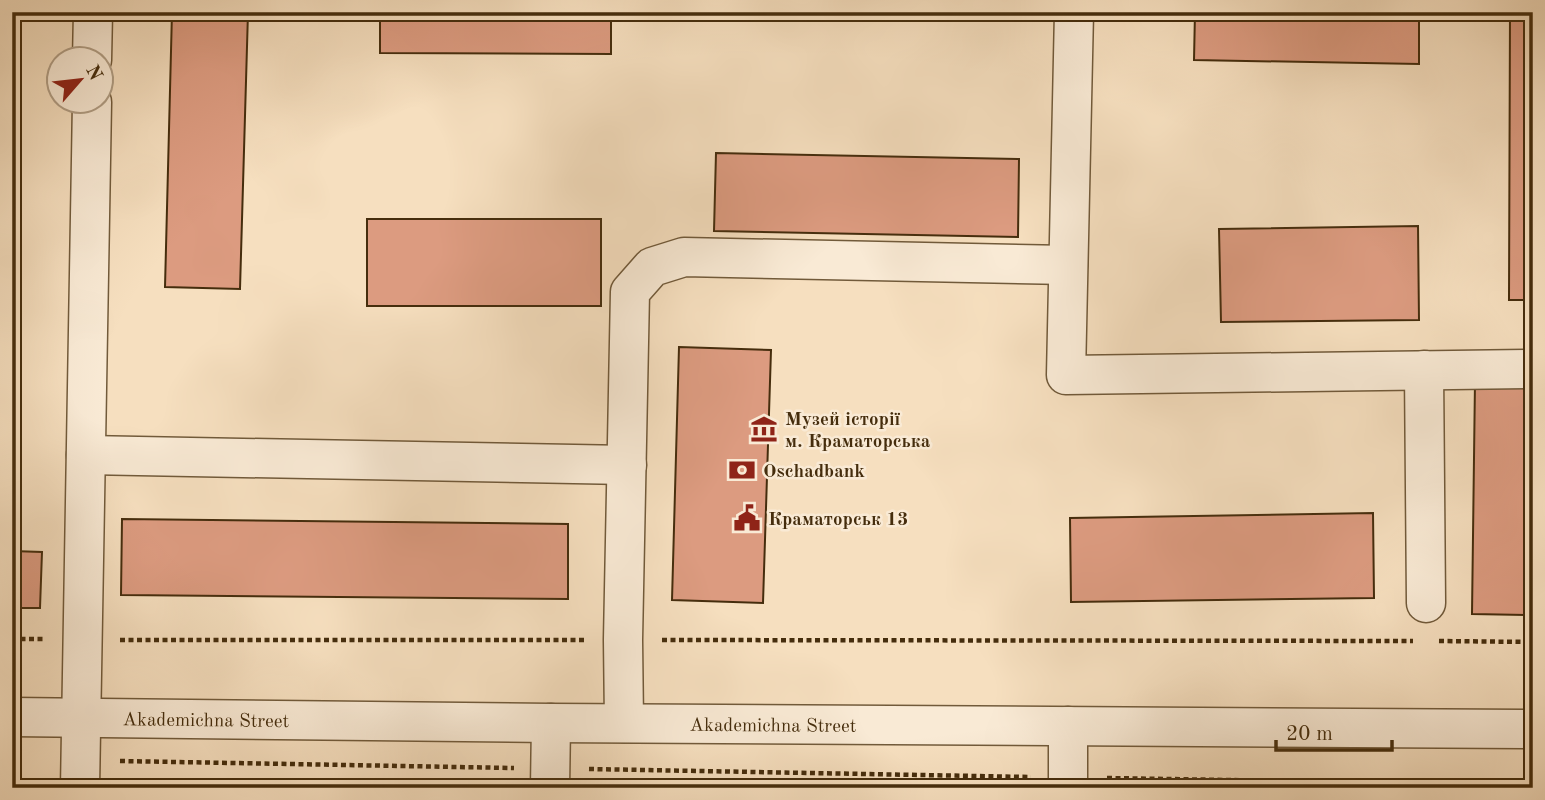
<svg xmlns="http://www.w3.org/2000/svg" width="1545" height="800" viewBox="0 0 1545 800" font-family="'Old Standard TT',serif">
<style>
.building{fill:#dc9b80;stroke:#452d0d;stroke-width:2}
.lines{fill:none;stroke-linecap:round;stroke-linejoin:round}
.minor-casing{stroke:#715a3a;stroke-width:41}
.path{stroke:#452d0d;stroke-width:4.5;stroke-dasharray:5 3.5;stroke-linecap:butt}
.minor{stroke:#f9ead5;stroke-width:38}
.labels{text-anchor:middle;stroke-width:5;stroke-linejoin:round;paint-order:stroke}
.poi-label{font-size:19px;font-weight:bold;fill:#452d0d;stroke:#f9ead5;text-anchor:start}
.street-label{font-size:19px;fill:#452d0d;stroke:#f9ead5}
</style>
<rect width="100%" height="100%" fill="#f6dfbf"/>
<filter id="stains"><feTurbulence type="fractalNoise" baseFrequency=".00286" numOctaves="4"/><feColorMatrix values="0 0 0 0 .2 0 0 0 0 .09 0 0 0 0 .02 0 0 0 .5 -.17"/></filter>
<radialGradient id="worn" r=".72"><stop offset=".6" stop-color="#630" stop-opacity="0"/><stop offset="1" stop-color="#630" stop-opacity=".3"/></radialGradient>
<path class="building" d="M 172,12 L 248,12 L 240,289 L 165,287 Z
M 380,12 L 611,12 L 611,54 L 380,53 Z
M 1195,12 L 1419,12 L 1419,64 L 1194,60 Z
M 1510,12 L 1533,12 L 1533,300 L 1509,300 Z
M 716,153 L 1019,159 L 1018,237 L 714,231 Z
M 367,219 L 601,219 L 601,306 L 367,306 Z
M 1418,226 L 1419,320 L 1221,322 L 1219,229 Z
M 679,347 L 771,350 L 763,603 L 672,600 Z
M 1475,381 L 1533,381 L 1533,615 L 1472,614 Z
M 1373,513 L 1374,598 L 1071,602 L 1070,518 Z
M 122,519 L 568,524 L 568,599 L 121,595 Z
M 12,551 L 42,552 L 40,608 L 12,608 Z"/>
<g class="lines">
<g class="minor-casing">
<g id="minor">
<path d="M 1074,12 L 1066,375 L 1533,369"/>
<path d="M 92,60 L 93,12"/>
<path d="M 1424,370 L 1426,603"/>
<path d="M 86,455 L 627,465"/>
<path id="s1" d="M 12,717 L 551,723 L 1533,729"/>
<path d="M 624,723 L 623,640 L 630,292 L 652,267 L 684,257 L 1068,265"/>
<path d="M 1068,726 L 1068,788"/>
<path d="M 80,788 L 92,102"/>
<path d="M 550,788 L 551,723"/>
</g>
</g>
<path class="path" d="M 12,639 L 44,639
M 120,640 L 587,640
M 662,640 L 1413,641
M 1439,641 L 1533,642
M 120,761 L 514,768
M 589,769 L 1031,777
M 1107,778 L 1533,785"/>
<use href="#minor" class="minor"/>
</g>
<defs>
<g id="museum-bare" transform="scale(2.1)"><path d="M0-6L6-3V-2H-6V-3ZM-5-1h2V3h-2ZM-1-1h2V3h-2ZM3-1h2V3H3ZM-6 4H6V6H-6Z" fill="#8f2418" stroke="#f9ead5" stroke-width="2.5" paint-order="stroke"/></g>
<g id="bank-bare" transform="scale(2.1)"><path d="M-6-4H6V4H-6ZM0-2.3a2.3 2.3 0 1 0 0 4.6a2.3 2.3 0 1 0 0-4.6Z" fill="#8f2418" stroke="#f9ead5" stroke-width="2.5" paint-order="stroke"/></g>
<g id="civic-bare" transform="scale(2.1)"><path d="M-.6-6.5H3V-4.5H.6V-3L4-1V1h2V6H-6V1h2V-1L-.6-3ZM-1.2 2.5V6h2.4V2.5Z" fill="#8f2418" stroke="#f9ead5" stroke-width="2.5" paint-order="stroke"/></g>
</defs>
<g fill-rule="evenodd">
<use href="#museum-bare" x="764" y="429"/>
<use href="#bank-bare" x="742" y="470"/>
<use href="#civic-bare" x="747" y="518"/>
</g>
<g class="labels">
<g class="poi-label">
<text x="785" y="425">Музей історії<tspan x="785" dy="22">м. Краматорська</tspan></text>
<text x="763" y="477">Oschadbank</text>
<text x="768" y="525">Краматорськ 13</text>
</g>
<g class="street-label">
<text dy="7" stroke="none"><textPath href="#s1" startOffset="194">Akademichna Street</textPath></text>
<text dy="7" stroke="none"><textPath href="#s1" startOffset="761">Akademichna Street</textPath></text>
</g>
</g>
<rect width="1545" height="800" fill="none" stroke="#f6dfbf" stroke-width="42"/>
<rect x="14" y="14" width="1517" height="772" fill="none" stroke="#452d0d" stroke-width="3.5"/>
<rect x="21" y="21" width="1503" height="758" fill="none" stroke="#452d0d" stroke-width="2"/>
<g transform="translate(80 80) rotate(62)"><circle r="33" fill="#f9ead5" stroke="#b19e85" stroke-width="2"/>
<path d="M0-5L12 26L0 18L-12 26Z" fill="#8f2418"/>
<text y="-10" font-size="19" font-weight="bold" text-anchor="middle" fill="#452d0d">N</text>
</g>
<path d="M1276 740v10h116v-10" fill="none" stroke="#452d0d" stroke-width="3.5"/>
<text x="1286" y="740" font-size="21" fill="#452d0d" stroke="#f9ead5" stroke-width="5" paint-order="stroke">20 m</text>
<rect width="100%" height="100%" filter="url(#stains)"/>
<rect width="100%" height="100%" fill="url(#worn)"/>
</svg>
